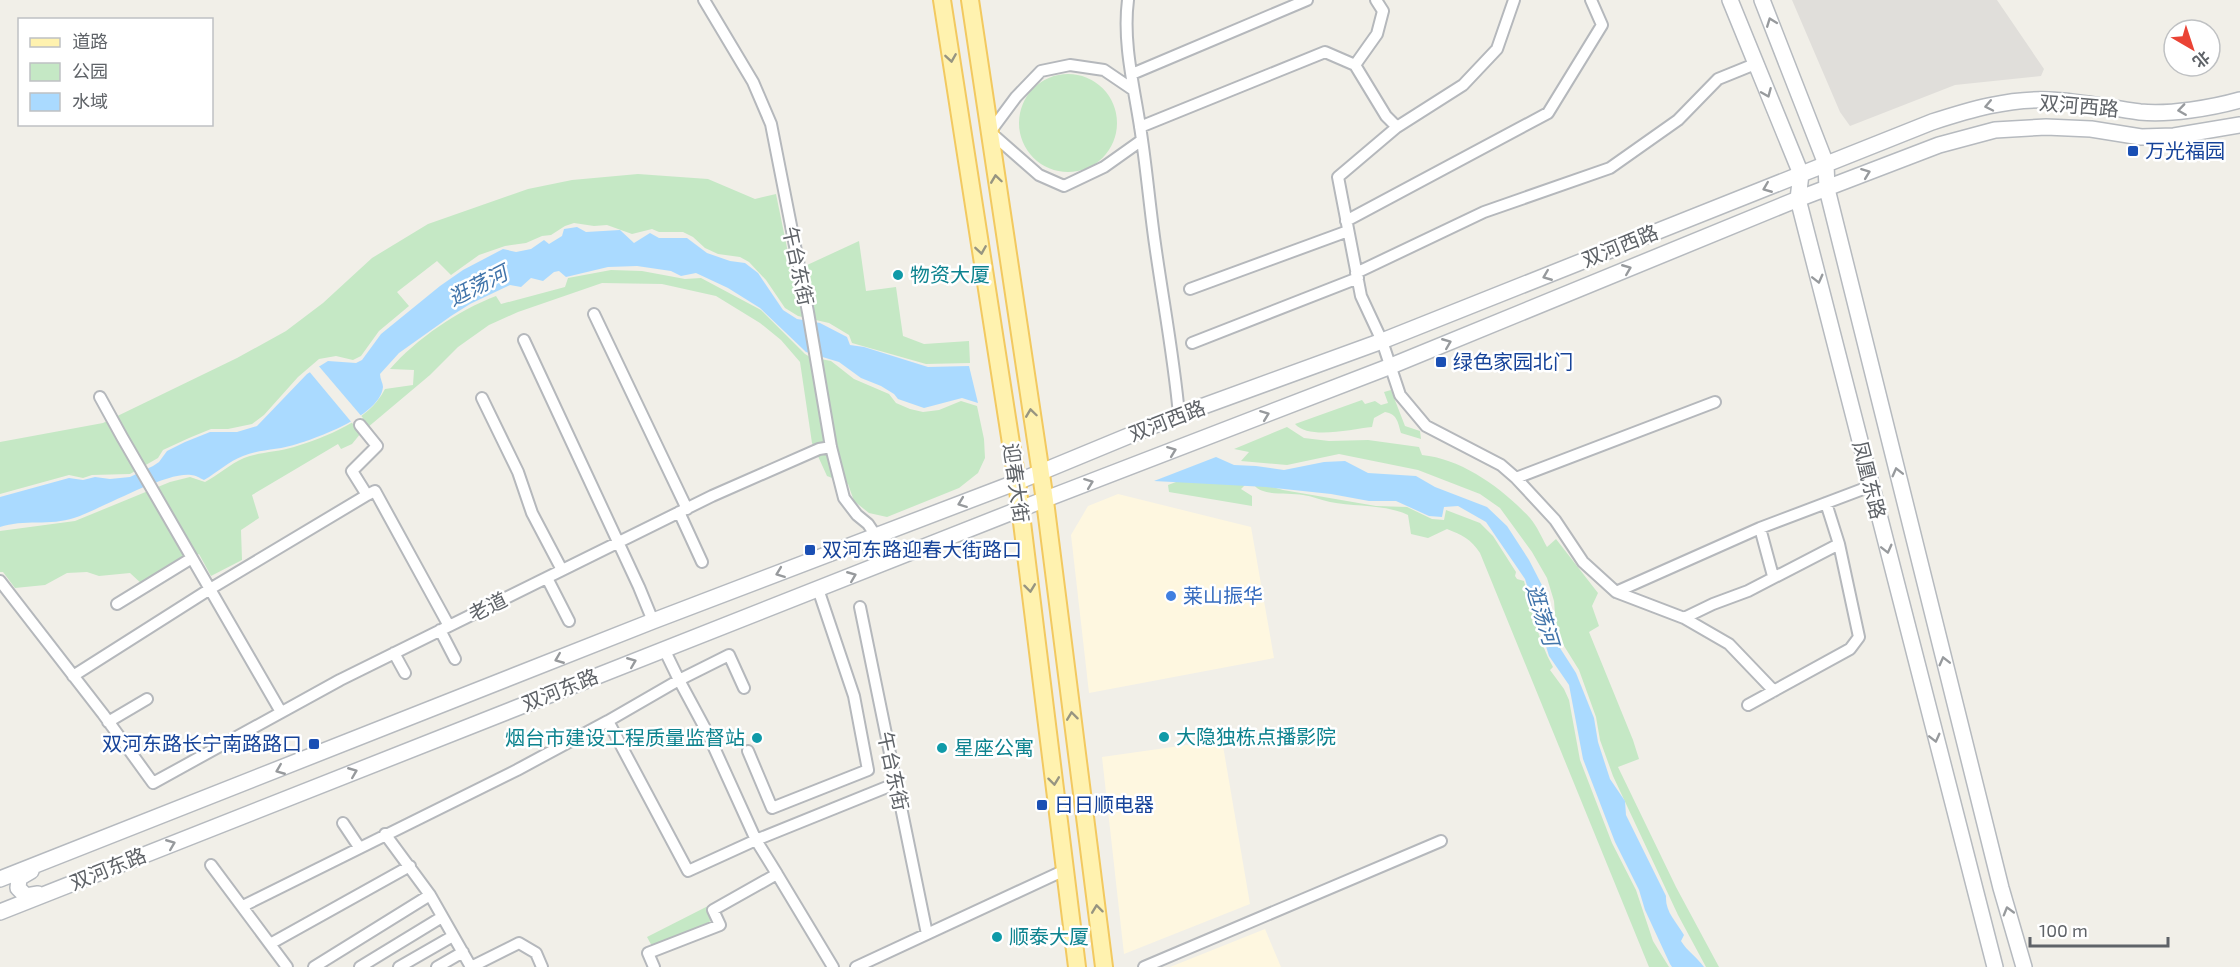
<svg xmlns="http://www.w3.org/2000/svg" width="2240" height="967" viewBox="0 0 2240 967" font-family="'Exo 2','Noto Sans SC',sans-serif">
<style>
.commercial{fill:#fef7e0}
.industrial{fill:#e0deda}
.green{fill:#c5e8c5}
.water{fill:#aadaff}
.pier{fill:#f1efe8}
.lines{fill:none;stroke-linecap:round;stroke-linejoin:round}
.street-casing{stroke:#b5b8bc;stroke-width:14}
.secondary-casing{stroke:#b6babf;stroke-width:18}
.primary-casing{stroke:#f2c960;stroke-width:20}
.street{stroke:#fff;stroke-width:10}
.secondary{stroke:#fff;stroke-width:15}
.primary{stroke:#fff2af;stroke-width:16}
.oneway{stroke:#979a9d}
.oneway2{stroke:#979581}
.transit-dot{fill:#1a4fb4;stroke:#fff;stroke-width:2}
.culture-dot{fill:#0f9aa8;stroke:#fff;stroke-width:2}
.shop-dot{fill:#3f7fe0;stroke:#fff;stroke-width:2}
.labels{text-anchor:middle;stroke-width:5;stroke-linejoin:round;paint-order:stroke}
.street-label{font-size:20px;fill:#5f6368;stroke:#fff}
.transit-label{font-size:20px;fill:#164399;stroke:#fff;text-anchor:start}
.culture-label{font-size:20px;fill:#0d838f;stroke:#fff;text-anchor:start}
.shop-label{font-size:20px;fill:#366cbe;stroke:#fff;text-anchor:start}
.water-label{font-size:21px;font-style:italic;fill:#4174aa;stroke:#fff}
</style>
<rect width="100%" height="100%" fill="#f1efe8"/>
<path class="commercial" d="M 1118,494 L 1251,527 L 1274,658 L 1089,693 L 1071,535 L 1088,506 Z
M 1222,740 L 1250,904 L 1124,954 L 1102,757 Z
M 1265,929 L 1281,967 L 1170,967 Z"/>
<path class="industrial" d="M 1792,0 L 1997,0 L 2044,69 L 2041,76 L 1955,85 L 1850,126 L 1840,112 Z"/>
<path class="green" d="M1019 123a49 49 0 1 1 98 0a49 49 0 1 1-98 0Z
M 638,174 L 708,179 L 755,199 L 776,194 L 792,272 L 859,241 L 866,291 L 896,287 L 903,336 L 924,344 L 969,341 L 970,363 L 926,364 L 852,343 L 849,335 L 829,323 L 798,316 L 785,308 L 766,280 L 749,262 L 740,257 L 718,254 L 705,248 L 693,237 L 683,232 L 659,232 L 652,229 L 632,234 L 607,225 L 594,226 L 574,223 L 565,226 L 551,235 L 542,236 L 526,243 L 505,246 L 479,255 L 451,275 L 437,261 L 397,292 L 409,306 L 379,331 L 361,356 L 353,360 L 336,356 L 319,359 L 298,377 L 264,415 L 252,424 L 228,429 L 211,429 L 189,438 L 163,450 L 158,458 L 130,474 L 92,475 L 83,478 L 69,475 L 0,494 L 0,442 L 103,423 L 237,358 L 286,331 L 323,303 L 372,258 L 428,224 L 528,189 L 572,180 Z
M 611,270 L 642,271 L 685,279 L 701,278 L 761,310 L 805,354 L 810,357 L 831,361 L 854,379 L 889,394 L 896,403 L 910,409 L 923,412 L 939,410 L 961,401 L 977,406 L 984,439 L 985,458 L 978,473 L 959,488 L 887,517 L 869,513 L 854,501 L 848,484 L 827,476 L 812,443 L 800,362 L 781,340 L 760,323 L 716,296 L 662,284 L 602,283 L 518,312 L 489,325 L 458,347 L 430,375 L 361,433 L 352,444 L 341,449 L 338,444 L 252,495 L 259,518 L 241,530 L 242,560 L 211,576 L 199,554 L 143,585 L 130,573 L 99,576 L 87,572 L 67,573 L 45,585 L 15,588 L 3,572 L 0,572 L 0,531 L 75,521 L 170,482 L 190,477 L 205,482 C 218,475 230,464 244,458 C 259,452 278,452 294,447 C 326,437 369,421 385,389 L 413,385 L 414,370 L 390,369 C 416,339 459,310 496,296 L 501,304 L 565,287 L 568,278 Z
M 1391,390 L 1405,426 L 1420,431 L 1421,439 L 1401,433 C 1398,422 1397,414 1385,412 L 1374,418 L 1372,427 C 1352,429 1309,440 1295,424 L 1362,400 L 1365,404 L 1375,401 L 1381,405 L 1388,403 L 1384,392 Z
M 1287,427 L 1304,438 L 1329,441 L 1368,440 L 1419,447 L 1422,455 C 1463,459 1503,489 1530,518 C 1537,526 1542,538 1547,547 L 1556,539 L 1598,593 L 1592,606 L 1599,626 L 1589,632 L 1633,740 L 1639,759 L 1618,767 L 1676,887 L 1719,967 L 1706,967 L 1678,915 L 1613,776 L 1600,740 L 1596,717 L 1579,670 L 1561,641 L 1556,627 L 1554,601 L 1547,578 L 1532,552 L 1500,508 L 1480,494 L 1418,470 L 1339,454 L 1287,465 L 1241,461 L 1249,452 L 1234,449 Z
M 1184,479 L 1246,479 L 1283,490 L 1376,506 L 1407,507 L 1432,519 L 1444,520 L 1446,510 L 1480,523 L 1493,536 L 1516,572 L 1515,576 L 1517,579 L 1524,581 C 1532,610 1538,640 1553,667 L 1550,670 L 1564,689 L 1569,700 L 1580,760 L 1612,843 L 1636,890 L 1653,941 L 1669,967 L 1649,967 L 1480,553 C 1471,539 1462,535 1447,529 L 1428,538 L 1411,534 L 1408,515 C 1385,504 1355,507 1330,502 C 1321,500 1312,496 1303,495 C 1289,492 1263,497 1254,485 L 1246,484 L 1241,489 L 1252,496 L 1252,506 L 1169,492 L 1168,485 Z
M 708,906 L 715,919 L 654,950 L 647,937 Z"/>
<path class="water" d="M 577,227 L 586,232 L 620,230 L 634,243 L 650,233 L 659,238 L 687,238 L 707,253 L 730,261 L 745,263 L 758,273 L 783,310 L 797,319 L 820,323 L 847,337 L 850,345 L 864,347 L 928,367 L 969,366 L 978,403 L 962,398 L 924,408 L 898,399 L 894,394 L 881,386 L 861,378 L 839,362 L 806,352 L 760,308 L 728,288 L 696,273 L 681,276 L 671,271 L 637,266 L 608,267 L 566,277 L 559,271 L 554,272 L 543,281 L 531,278 L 521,287 L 510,285 L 470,304 L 451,316 L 399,353 L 380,374 C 380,379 383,383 383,387 C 380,415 320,437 297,444 C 280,450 260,449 243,456 C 229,461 218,472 204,480 C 200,478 195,475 191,475 C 164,472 102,509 74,518 C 51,526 23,519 0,527 L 0,497 L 69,478 L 83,480 L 95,477 L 110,479 L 130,477 L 153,466 L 159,462 L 167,451 L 185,442 L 210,432 L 237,432 L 257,426 L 307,374 L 328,361 L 356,363 L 362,360 L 381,334 L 440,286 L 463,270 L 503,249 L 516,252 L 531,249 L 544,240 L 549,244 L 562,236 L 564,229 Z
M 1216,457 L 1234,465 L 1256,466 L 1284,470 L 1324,462 L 1345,461 L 1368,473 L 1416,476 L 1435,487 L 1487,507 L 1507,526 L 1529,560 L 1548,597 L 1554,634 L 1560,648 L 1576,673 L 1594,718 L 1598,742 L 1610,779 L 1625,801 L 1626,815 L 1666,896 C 1665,912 1676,921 1684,935 L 1681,941 C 1687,951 1697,957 1704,967 L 1672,967 L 1670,964 L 1645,910 L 1639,890 L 1615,842 L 1583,759 L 1569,685 L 1549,656 L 1525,579 L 1486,522 L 1458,506 L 1444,507 L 1442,517 L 1429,516 L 1396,501 L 1369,501 L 1331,494 L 1266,487 L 1154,481 Z"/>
<path class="pier" d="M 317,364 L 363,418 L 353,424 L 308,370 Z"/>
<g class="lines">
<g class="street-casing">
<path id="street" d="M 704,0 L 753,82 L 771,124 L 808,312 L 831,447 L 844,498 L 857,515 L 868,524 L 876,536
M 1128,0 C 1122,46 1136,94 1142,140 C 1147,174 1150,209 1155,244 C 1163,301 1174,358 1179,415
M 1355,65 L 1377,34 L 1383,11 L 1376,0
M 1132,74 L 1307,0
M 1132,89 L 1104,70 L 1070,65 L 1041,71 L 1016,97 L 990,132 L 1039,175 L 1064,186 L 1104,167 L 1142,140
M 1140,127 L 1325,52 L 1355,65 L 1386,116 L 1397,127 L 1338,177 L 1361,296 L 1382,341 L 1400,395 L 1426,426 L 1501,465 L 1516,478 L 1555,520 L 1583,562 L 1616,592 L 1760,528 L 1871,486
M 1397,127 L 1463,85 L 1497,49 L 1514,0
M 1346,221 L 1548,113 L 1602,25 L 1591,0
M 1356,273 L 1484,212 L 1610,168 L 1678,120 L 1718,79 L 1755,64
M 1190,289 L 1348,231
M 594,314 L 687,509
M 524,340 L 639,587 L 653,621
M 1192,343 L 1358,278
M 100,397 L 122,437 L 281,712
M 482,398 L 518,472 L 532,513 L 562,570
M 1516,478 L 1715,402
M 367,495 L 375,491 L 449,626
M 679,512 L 702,562
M 1760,528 L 1773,576
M 547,578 L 569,621
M 0,581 L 103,714 L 153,783 L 340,680 L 712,496 L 819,449 L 831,447
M 1616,592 L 1684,618
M 117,604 L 192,558
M 860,607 L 927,934
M 440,630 L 455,659
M 664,649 L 679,680 L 729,655 L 744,688
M 394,653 L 405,673
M 73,676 L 210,589 L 367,495 L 352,471 L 377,446 L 360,425
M 1774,691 L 1729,644 L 1684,618 L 1713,604 L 1748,591 L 1839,544
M 1748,705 L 1850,649 L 1859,637 L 1839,544 L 1826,503
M 108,722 L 147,699
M 748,751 L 772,808 L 868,770 L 854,696 L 818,589
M 343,823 L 359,847
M 385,834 L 430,895 L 471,967
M 211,865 L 287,967
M 777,874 L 756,840 L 887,787
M 243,906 L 517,770 L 608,721 L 688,871 L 756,840 L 707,732 L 679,680 L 608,721
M 270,944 L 410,866
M 314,967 L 430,895
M 360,967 L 442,917
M 399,967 L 453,936
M 437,967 L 463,952
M 471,967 L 519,943 L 536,953 L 542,967
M 654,967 L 648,953 L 720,925 L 713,910 L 777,874 L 833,967
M 856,967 L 1065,870
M 1144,967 L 1441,841"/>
</g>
<g class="secondary-casing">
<path id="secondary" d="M 1730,0 L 1801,174 L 1798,199 L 1995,967
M 1762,0 L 1826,164 L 1827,189 L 2001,888 L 2024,967
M 31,871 L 19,878 L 18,888 L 26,896 L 38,894
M 0,879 L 653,621 L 1017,482 L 1179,415 L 1382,341 L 1932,122 C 1969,110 2009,98 2049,100 C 2079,101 2109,108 2140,112 C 2169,115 2212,108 2240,100
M 0,912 L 1020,509 L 1391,366 L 1798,199 L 1939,145 L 1995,130 L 2046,127 L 2091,129 L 2141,137 L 2174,136 L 2240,125"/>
</g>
<g class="primary-casing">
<path id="primary" d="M 942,0 L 1017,482 L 1077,967
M 970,0 L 1045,501 L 1104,967"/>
</g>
<use href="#street" class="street"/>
<use href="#secondary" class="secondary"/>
<use href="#primary" class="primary"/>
</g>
<defs><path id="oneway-chevron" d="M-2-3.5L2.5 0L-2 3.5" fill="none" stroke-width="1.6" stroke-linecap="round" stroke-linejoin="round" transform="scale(1.5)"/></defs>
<g class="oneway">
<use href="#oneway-chevron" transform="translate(1771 22) rotate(-111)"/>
<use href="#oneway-chevron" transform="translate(1767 93) rotate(67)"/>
<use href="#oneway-chevron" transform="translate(1989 106) rotate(168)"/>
<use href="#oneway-chevron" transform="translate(2182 110) rotate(172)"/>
<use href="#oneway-chevron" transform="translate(1866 173) rotate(-21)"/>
<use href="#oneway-chevron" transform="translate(1767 188) rotate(158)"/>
<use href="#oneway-chevron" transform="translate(1627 269) rotate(-22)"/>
<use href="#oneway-chevron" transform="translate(1547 276) rotate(158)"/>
<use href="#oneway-chevron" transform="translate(1818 279) rotate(76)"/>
<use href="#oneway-chevron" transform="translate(1447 343) rotate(-22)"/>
<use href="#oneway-chevron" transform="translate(1265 415) rotate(-21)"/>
<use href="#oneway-chevron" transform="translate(1172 451) rotate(-21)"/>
<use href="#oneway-chevron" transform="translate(1897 472) rotate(-104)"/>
<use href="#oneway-chevron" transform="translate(1089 483) rotate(-21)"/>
<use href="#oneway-chevron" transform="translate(962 503) rotate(159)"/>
<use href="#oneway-chevron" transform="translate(1887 549) rotate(76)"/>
<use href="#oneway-chevron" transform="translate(780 573) rotate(159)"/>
<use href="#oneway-chevron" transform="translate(852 576) rotate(-22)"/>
<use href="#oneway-chevron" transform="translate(559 659) rotate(158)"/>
<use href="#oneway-chevron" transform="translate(1944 661) rotate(-104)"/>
<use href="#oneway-chevron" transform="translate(632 662) rotate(-22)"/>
<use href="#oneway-chevron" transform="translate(1935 738) rotate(76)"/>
<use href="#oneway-chevron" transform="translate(280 770) rotate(158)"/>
<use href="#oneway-chevron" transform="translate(353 772) rotate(-22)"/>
<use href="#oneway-chevron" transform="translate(171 844) rotate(-22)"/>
<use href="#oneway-chevron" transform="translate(2008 911) rotate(-106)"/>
</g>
<g class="oneway2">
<use href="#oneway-chevron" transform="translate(951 58) rotate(81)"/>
<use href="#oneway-chevron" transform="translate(996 179) rotate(-98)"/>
<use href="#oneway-chevron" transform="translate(981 250) rotate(81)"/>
<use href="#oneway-chevron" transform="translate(1031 413) rotate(-98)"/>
<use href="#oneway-chevron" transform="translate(1030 588) rotate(83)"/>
<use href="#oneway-chevron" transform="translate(1072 716) rotate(-97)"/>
<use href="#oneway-chevron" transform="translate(1054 781) rotate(83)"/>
<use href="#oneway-chevron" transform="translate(1097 909) rotate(-97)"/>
</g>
<g class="transit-dot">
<rect x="2127" y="145" width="12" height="12" rx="3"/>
<rect x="1435" y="356" width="12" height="12" rx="3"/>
<rect x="804" y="544" width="12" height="12" rx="3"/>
<rect x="308" y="738" width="12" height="12" rx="3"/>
<rect x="1036" y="799" width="12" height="12" rx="3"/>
</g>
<g class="culture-dot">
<circle cx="898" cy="275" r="6"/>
<circle cx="1164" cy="737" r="6"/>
<circle cx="757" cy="738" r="6"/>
<circle cx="942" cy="748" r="6"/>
<circle cx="997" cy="937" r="6"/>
</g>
<circle class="shop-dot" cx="1171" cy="596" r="6"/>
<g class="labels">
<g class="street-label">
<text transform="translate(2079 106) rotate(5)" y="7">双河西路</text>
<text transform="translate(1620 246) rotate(-22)" y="7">双河西路</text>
<text transform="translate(798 266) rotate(78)" y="7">午台东街</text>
<text transform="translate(1167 421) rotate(-21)" y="7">双河西路</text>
<text transform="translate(1869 480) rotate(76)" y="7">凤凰东路</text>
<text transform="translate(1016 483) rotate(82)" y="7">迎春大街</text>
<text transform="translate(488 607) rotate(-26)" y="7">老道</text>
<text transform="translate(560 690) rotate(-22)" y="7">双河东路</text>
<text transform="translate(893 771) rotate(78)" y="7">午台东街</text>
<text transform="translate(108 869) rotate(-22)" y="7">双河东路</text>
</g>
<g class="transit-label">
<text x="2145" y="158">万光福园</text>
<text x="1453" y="369">绿色家园北门</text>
<text x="822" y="557">双河东路迎春大街路口</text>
<text x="302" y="751" text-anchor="end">双河东路长宁南路路口</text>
<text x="1054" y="812">日日顺电器</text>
</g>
<g class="culture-label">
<text x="910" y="282">物资大厦</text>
<text x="1176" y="744">大隐独栋点播影院</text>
<text x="745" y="745" text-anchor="end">烟台市建设工程质量监督站</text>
<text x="954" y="755">星座公寓</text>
<text x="1009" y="944">顺泰大厦</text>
</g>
<g class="shop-label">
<text x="1183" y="603">莱山振华</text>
</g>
<g class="water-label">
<text transform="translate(478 286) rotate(-27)" y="7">逛荡河</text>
<text transform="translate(1542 615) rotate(73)" y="7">逛荡河</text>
</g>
</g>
<rect x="18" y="18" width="195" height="108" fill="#ffffff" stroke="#bfc1c3" stroke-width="1.5"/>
<rect x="30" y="38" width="30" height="9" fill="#fff2af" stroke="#bfc1c3" stroke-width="1.5"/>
<text x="72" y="48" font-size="18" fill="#5f6368">道路</text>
<rect x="30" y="63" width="30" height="18" fill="#c5e8c5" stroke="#bfc1c3" stroke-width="1.5"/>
<text x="72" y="78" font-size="18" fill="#5f6368">公园</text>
<rect x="30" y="93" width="30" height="18" fill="#aadaff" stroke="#bfc1c3" stroke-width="1.5"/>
<text x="72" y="108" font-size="18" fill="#5f6368">水域</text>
<g transform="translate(2192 48) rotate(141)"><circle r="28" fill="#ffffff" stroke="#bfc1c3" stroke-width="1.5"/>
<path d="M0-4.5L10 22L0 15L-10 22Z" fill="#ea4335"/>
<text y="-9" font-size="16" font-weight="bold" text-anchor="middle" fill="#5f6368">北</text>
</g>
<path d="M2030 937v9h138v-9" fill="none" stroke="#5f6368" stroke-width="3"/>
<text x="2039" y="937" font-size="18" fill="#5f6368" stroke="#ffffff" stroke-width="4.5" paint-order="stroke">100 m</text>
</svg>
